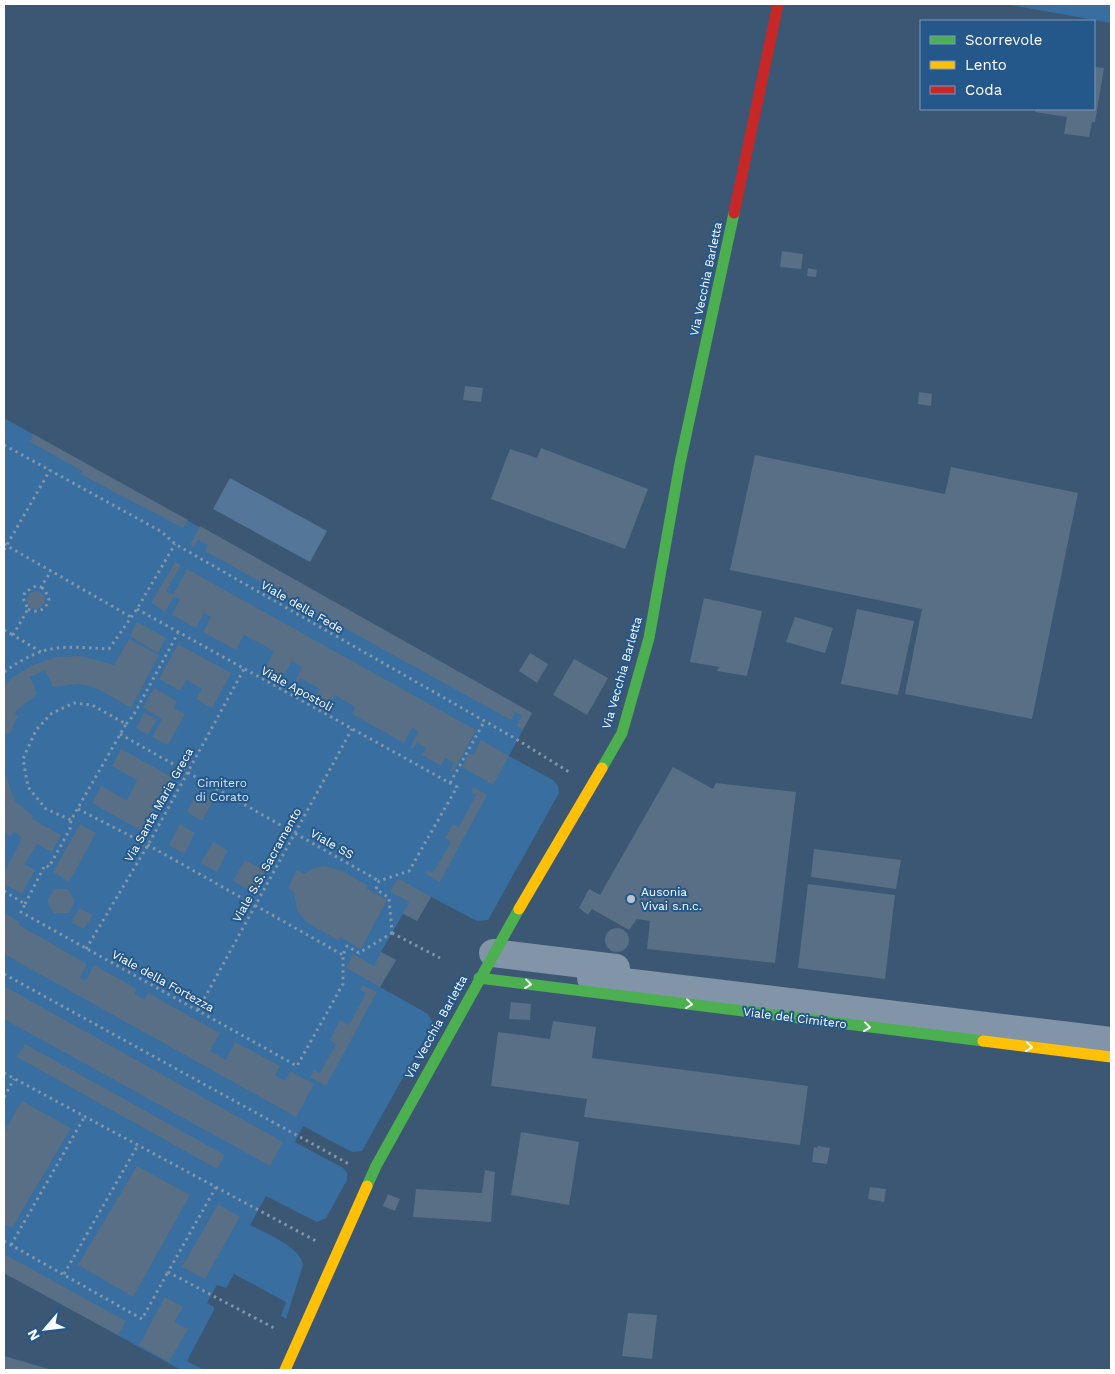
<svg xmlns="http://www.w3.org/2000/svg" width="1115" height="1374" viewBox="0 0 1115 1374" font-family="'Work Sans',sans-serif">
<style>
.green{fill:#386ea0}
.water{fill:#547698}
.building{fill:#586f85}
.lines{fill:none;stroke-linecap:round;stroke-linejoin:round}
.path{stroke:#8294a7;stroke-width:3;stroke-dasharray:2.5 4;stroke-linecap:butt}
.street{stroke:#8294a7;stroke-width:28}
.fast{stroke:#4caf50;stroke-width:11}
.slow{stroke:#ffc107;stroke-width:11}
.jam{stroke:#c62828;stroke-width:11}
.oneway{stroke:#f6fbf6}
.poi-dot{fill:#bac4ce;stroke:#24578a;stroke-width:2}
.labels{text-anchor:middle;stroke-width:4;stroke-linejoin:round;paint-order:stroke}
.street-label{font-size:12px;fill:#fff;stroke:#24578a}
.park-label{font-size:12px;fill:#d5e7f8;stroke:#24578a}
.poi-label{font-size:12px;fill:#fff;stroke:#24578a;text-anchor:start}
</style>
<rect width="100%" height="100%" fill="#3b5773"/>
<path class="green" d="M 1005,4 L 1111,4 L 1111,23 Z
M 4,418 L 532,713 L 509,756 L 553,780 L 558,786 L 559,793 L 488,920 L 477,921 L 431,897 L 417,921 L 403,914 L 381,952 L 396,960 L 380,987 L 428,1014 L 432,1021 L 431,1027 L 362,1151 L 352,1152 L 303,1126 L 295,1142 L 343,1168 L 347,1173 L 347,1180 L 326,1218 L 317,1222 L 266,1196 L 250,1225 C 265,1233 301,1247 303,1265 L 286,1319 L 281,1316 L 286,1302 L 234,1274 L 226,1288 L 217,1285 L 207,1303 L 214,1307 L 214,1310 L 187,1361 L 204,1370 L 181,1370 L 4,1273 Z"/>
<path class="water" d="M 230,478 L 327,531 L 310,562 L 213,509 Z"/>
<path class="building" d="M 1094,67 L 1104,68 L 1095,122 L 1092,122 L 1089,137 L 1064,134 L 1067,117 L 1035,112 L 1036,109 L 1094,109 Z
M 782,251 L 803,254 L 801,269 L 780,267 Z
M 808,268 L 817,270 L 816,277 L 807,276 Z
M 465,386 L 483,388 L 481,402 L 463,400 Z
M 919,392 L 932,394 L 931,406 L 918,404 Z
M 33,434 L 188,520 L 183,528 L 80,474 L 82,471 L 30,442 Z
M 541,448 L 648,489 L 625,549 L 491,499 L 510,449 L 537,458 Z
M 755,455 L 945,494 L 951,467 L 1078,493 L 1032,719 L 905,694 L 922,609 L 730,570 Z
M 200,526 L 532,713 L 523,729 L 516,726 L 522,716 L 515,712 L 511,720 L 205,551 L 208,545 L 198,540 L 194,547 L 190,545 Z
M 175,562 L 181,565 L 166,591 L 173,595 L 187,569 L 476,730 L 453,772 L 450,771 L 454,763 L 445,758 L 441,766 L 422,755 L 426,748 L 417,743 L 413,749 L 410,748 L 418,732 L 412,728 L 404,743 L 352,714 L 355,707 L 335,695 L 330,704 L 315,696 L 320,689 L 300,678 L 296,685 L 294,683 L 302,667 L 292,661 L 282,678 L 265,669 L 274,651 L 244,635 L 236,650 L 203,632 L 211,617 L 204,613 L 196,628 L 172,615 L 180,599 L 174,597 L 165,612 L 151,603 Z
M27 600a9 9 0 1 1 18 0a9 9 0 1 1-18 0Z
M 704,598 L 762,611 L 747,676 L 717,671 L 719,667 L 690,662 Z
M 857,609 L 914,621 L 898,695 L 841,684 Z
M 795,617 L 833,628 L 825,653 L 786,642 Z
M 137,622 L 166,638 L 158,653 L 130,636 Z
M 129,639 L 159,655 L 131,708 L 100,690 L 86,685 L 79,684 L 53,687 L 45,670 L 30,677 L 37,694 L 16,711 L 15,714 L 18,716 L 10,733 L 4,733 L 4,686 L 13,677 L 33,665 L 56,657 L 80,656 L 114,665 Z
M 178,644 L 231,673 L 212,708 L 196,699 L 202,689 L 186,680 L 180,691 L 159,679 Z
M 530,653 L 548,664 L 537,683 L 519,671 Z
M 574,659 L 608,678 L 587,715 L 553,695 Z
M 154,688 L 177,701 L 174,708 L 185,714 L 168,745 L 152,737 L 162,719 L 143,708 Z
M 144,713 L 157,719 L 148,735 L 136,728 Z
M 481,740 L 509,756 L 493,785 L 462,767 L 469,754 L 473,755 Z
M 121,749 L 172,777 L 142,831 L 92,803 L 101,786 L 127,800 L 137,780 L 112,766 Z
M 673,767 L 713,789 L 716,783 L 796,792 L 775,963 L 647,949 L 650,921 L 637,919 L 629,930 L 592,909 L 588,915 L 579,908 L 589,889 L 600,895 Z
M 4,770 L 15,801 L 33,816 L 32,819 L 61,835 L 52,852 L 37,844 L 25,864 L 35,870 L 22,894 L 4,884 L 4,872 L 21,841 L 21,837 L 14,832 L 10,837 L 4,831 Z
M 473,787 L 487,795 L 440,882 L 426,874 L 428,870 L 433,873 L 451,842 L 445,838 L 453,824 L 459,827 L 476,795 L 471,792 Z
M 198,791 L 214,799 L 202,821 L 187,812 Z
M 80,824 L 96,833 L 69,882 L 53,872 Z
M 180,824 L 195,833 L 184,854 L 169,845 Z
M 213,842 L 228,850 L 217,872 L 201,863 Z
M 814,849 L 901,860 L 896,889 L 811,877 Z
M 245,860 L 265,871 L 253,892 L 233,881 Z
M 324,866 L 343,871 L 368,886 L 366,888 L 387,900 L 361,949 L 340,937 L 338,940 L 306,922 L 297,910 L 294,892 L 288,888 L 297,870 L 304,874 L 312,869 Z
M 398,878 L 431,897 L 417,921 L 403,913 L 409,902 L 390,892 Z
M 808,884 L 895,895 L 885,979 L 798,968 Z
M 54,889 L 68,889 L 75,901 L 69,913 L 54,913 L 47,901 Z
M 80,908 L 93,915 L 84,929 L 71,922 Z
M 4,913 L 20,922 L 19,925 L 87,964 L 80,978 L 85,981 L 94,965 L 137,989 L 134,994 L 144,999 L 148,993 L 220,1033 L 210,1051 L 226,1060 L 235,1042 L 280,1066 L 275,1075 L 285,1081 L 290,1071 L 314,1084 L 296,1117 L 4,954 Z
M605 940a12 12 0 1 1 24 0a12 12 0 1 1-24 0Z
M 381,952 L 396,960 L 380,987 L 346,968 L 353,954 L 374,966 Z
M 362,985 L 377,992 L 326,1086 L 310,1077 L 314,1070 L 320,1073 L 336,1044 L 330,1040 L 340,1020 L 349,1025 L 366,993 L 360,990 Z
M 4,986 L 283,1142 L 270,1166 L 4,1019 Z
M 511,1002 L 531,1004 L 530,1020 L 509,1019 Z
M 553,1021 L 596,1027 L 592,1058 L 808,1086 L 800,1145 L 584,1117 L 587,1099 L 491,1086 L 498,1032 L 550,1039 Z
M 25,1044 L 225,1155 L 217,1169 L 17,1057 Z
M 22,1101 L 71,1128 L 12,1228 L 4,1224 L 4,1132 Z
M 521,1132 L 579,1142 L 569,1205 L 511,1195 Z
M 818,1146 L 830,1148 L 827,1164 L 812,1162 L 814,1147 L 817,1148 Z
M 137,1166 L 190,1195 L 133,1297 L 78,1265 Z
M 485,1170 L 495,1172 L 491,1222 L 413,1217 L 416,1189 L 482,1193 Z
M 870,1187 L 886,1189 L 884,1202 L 868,1199 Z
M 388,1194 L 400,1199 L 395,1211 L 383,1206 Z
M 218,1204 L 240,1217 L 205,1279 L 182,1267 Z
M 4,1254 L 126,1321 L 118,1335 L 4,1273 Z
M 165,1297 L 183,1307 L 174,1322 L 188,1329 L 169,1362 L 139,1345 Z
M 628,1313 L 657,1315 L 652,1359 L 622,1356 Z
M 4,1356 L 52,1370 L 4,1370 Z"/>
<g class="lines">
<path class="path" d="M 4,445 L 162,532 L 175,544 L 516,739 L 569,772
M 4,544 L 131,617
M 4,550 L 50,470
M 28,609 C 38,614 45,610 49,600 L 45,590 L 41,587
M 137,609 L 457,787 L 409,871 L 379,881 L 376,889 L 389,898 L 392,933
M 4,630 L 13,635
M 41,652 L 13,635 L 28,609 L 23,598 L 25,592 L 36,586 L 41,587 L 51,571
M 4,672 C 45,643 61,646 109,649 L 137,609 L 175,544
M 126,724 L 133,716 L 178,633
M 120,734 L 379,881
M 450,783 L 484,722
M 78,809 L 148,845 L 343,955
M 4,891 L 25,904 L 21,912 L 297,1066 L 343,984 L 343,955 L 347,946 L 359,953 L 392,933
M 25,904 L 45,865 L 49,867 L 70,829 L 71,820 L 126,724 L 92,705 L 74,703 L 52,713 L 36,730 L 23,759 L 28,787 L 46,809 L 71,820
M 392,933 L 440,958
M 86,949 L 148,845 L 244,669
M 4,974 L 349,1164
M 198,1010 L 352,729
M 4,1073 L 316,1241
M 4,1097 L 14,1079
M 216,1187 L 168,1272 L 276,1329
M 4,1241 L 142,1319 L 168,1272
M 11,1245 L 85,1116
M 64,1274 L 138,1145"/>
<path class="street" d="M 493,953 L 616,968
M 591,978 L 1111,1041"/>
<path class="fast" d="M 602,768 L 622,733 L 649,638 L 680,463 L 734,213
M 479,978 L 983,1041
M 367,1186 L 376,1166 L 519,909"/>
<path class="slow" d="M 519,909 L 602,768
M 983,1041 L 1111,1057
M 285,1370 L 367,1186"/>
<path class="jam" d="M 734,213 L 778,4"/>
</g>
<defs><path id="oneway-chevron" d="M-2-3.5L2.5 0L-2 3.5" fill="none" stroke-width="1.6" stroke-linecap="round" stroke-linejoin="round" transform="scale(1.25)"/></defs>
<g class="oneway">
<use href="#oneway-chevron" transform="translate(528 984) rotate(7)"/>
<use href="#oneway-chevron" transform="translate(689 1004) rotate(7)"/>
<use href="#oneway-chevron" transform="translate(867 1027) rotate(7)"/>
<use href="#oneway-chevron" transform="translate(1029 1047) rotate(7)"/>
</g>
<circle class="poi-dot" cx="631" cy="899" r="5"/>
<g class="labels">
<g class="street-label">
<text transform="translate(706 279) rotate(-78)" y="4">Via Vecchia Barletta</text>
<text transform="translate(302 607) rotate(30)" y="4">Viale della Fede</text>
<text transform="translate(622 673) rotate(-74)" y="4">Via Vecchia Barletta</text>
<text transform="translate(297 689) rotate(29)" y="4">Viale Apostoli</text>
<text transform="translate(159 805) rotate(-61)" y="4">Via Santa Maria Greca</text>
<text transform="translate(332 844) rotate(30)" y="4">Viale SS</text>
<text transform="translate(267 865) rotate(-61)" y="4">Viale S.S. Sacramento</text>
<text transform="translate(163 981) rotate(29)" y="4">Viale della Fortezza</text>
<text transform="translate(795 1018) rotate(7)" y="4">Viale del Cimitero</text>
<text transform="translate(436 1027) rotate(-61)" y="4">Via Vecchia Barletta</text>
</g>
<g class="park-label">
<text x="222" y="787">Cimitero<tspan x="222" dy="14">di Corato</tspan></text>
</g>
<g class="poi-label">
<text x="641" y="896">Ausonia<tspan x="641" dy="14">Vivai s.n.c.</tspan></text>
</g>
</g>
<rect width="1115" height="1374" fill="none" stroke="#ffffff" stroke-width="10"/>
<rect x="920" y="20" width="175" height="90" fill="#24578a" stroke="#7c9ab9"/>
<rect x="930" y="36" width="25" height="8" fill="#4caf50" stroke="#7c9ab9"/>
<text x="965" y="45" font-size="15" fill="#ffffff">Scorrevole</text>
<rect x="930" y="61" width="25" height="8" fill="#ffc107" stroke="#7c9ab9"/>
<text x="965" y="70" font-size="15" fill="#ffffff">Lento</text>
<rect x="930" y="86" width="25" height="8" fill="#c62828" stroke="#7c9ab9"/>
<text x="965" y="95" font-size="15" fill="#ffffff">Coda</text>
<g transform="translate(45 1329) rotate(242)" stroke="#24578a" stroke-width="4" paint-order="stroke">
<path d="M0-4L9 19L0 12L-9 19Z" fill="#ffffff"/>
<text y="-8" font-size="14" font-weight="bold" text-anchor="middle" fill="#ffffff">N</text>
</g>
</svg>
